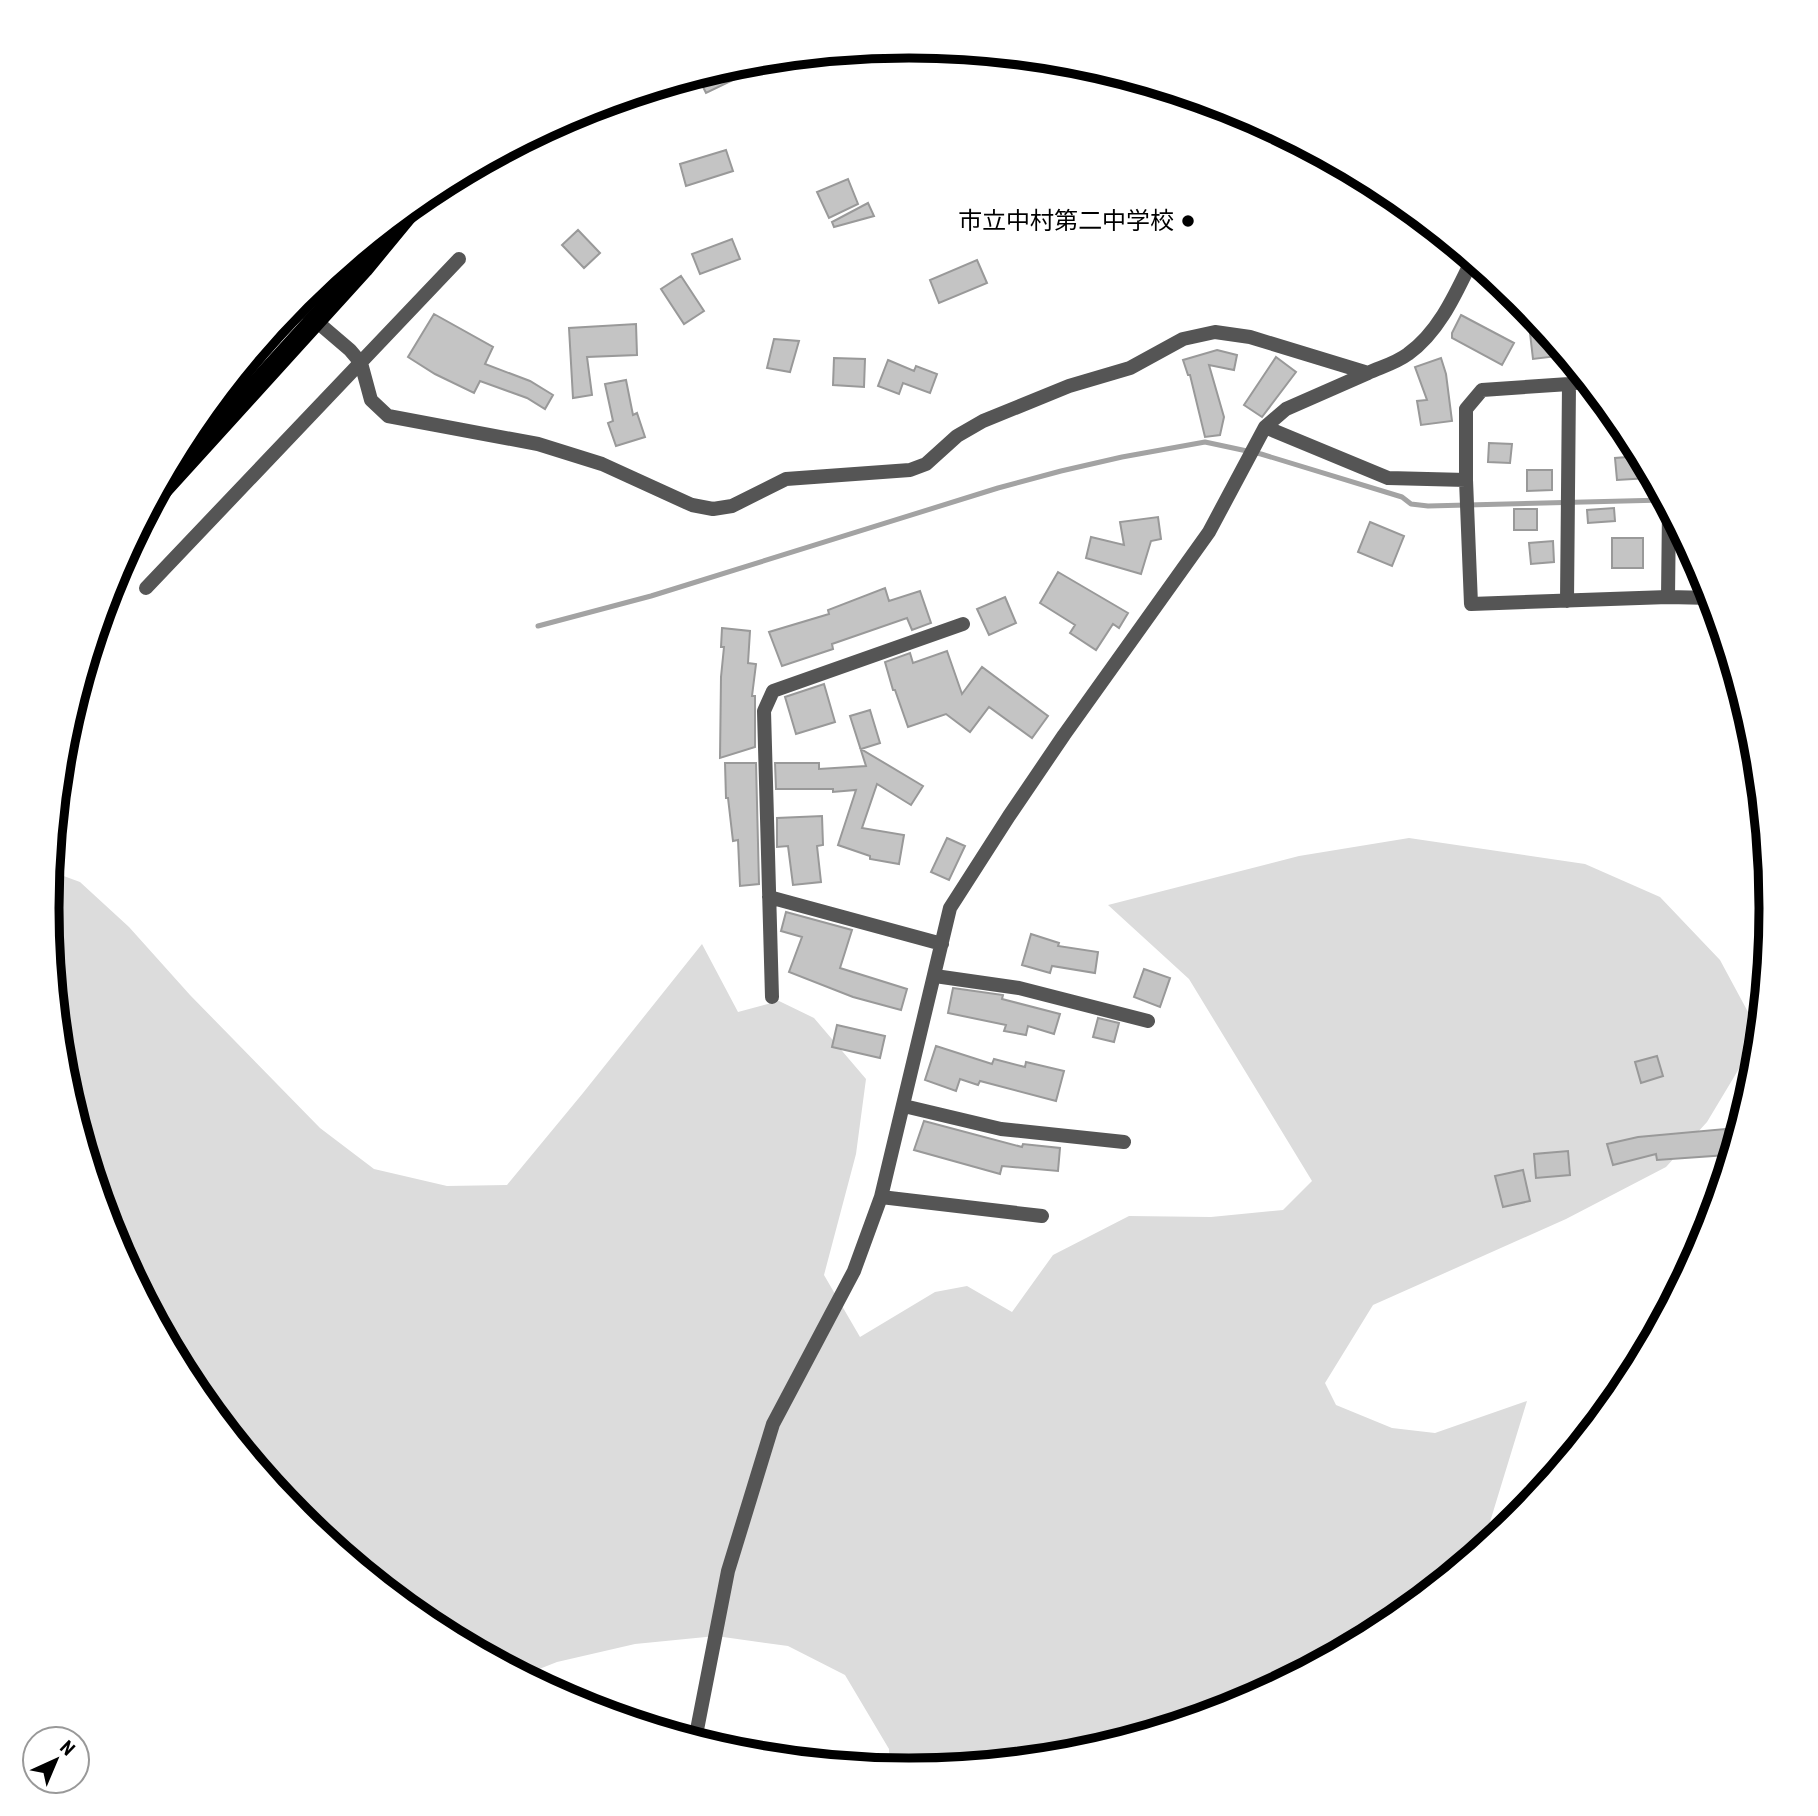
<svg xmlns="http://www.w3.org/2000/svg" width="1818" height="1816" viewBox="0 0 1818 1816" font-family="'Roboto Condensed','Noto Sans JP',sans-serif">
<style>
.green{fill:#dcdcdc}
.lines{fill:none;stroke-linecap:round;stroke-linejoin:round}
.stream{stroke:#a3a3a3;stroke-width:5}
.building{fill:#c4c4c4;stroke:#999;stroke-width:2}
.street{stroke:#555;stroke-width:14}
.highway{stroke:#000;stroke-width:21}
.poi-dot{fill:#000;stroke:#fff;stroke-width:2.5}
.labels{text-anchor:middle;stroke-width:5;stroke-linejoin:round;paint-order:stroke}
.poi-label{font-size:24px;fill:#000;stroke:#fff;text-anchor:end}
.rim{fill:none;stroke:#000;stroke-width:9}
</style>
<rect width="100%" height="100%" fill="#fff"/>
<path class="green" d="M 1409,838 L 1585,864 L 1660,897 L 1720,960 L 1748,1012 L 1740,1067 L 1707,1122 L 1666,1167 L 1566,1219 L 1373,1305 L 1325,1383 L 1336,1405 L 1392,1428 L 1435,1433 L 1527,1401 L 1482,1548 L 1388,1625 L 1239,1705 L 1077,1754 L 909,1770 L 890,1769 L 889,1749 L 845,1675 L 788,1646 L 716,1636 L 635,1644 L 557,1662 L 524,1675 L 429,1625 L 299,1518 L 192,1387 L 112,1238 L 63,1076 L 47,908 L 50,871 L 80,882 L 129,927 L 190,995 L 320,1128 L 374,1169 L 447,1186 L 507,1185 L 583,1093 L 702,944 L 738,1012 L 779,1001 L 814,1018 L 866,1079 L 856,1154 L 824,1275 L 860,1337 L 935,1292 L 967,1286 L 1012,1312 L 1053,1255 L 1129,1216 L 1211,1217 L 1283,1210 L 1312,1181 L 1189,979 L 1108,905 L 1299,856 Z"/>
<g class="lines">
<path class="stream" d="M 538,626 L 651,596 L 998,488 L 1061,471 L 1122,457 L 1205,442 L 1261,454 L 1402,497 L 1411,504 L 1428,506 L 1664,500"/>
</g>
<path class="building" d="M 732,65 L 739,77 L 706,93 L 697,75 Z
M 726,150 L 733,171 L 686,186 L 680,164 Z
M 848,179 L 858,204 L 829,218 L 817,192 Z
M 868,203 L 874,216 L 834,227 L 832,222 Z
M 578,230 L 600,253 L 584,268 L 562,245 Z
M 732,239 L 740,259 L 700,274 L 692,254 Z
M 977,260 L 987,283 L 939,303 L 930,280 Z
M 681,276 L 704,311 L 684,324 L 661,289 Z
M 434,314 L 493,347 L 485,364 L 530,381 L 553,395 L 545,409 L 527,398 L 480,381 L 474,393 L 435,374 L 408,357 Z
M 1461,315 L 1514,343 L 1502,365 L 1452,338 L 1452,333 Z
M 636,324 L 637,355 L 587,357 L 592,395 L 573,398 L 569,328 Z
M 1546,331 L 1548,334 L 1566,355 L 1533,359 L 1530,333 Z
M 774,339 L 799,341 L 790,372 L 767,368 Z
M 1217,350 L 1237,355 L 1234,370 L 1209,365 L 1224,417 L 1220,435 L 1205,437 L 1190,375 L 1188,375 L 1183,360 Z
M 1276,357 L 1296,372 L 1262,417 L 1244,405 Z
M 834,358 L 865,359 L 864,387 L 833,385 Z
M 1441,358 L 1446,374 L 1452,421 L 1421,425 L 1417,401 L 1427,400 L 1415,367 Z
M 888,360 L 914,371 L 916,366 L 937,374 L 930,393 L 903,383 L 899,394 L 878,386 Z
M 626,380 L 633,415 L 637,413 L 645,437 L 616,446 L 608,423 L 613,421 L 605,384 Z
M 1489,443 L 1512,444 L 1510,463 L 1488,462 Z
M 1641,456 L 1648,470 L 1649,478 L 1617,480 L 1615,458 Z
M 1527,470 L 1552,470 L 1552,490 L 1527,491 Z
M 1614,508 L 1615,521 L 1588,523 L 1587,510 Z
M 1514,509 L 1537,509 L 1537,530 L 1514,530 Z
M 1158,517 L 1161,539 L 1151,541 L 1141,574 L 1086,558 L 1091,537 L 1124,545 L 1120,522 Z
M 1370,522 L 1404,536 L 1392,566 L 1358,552 Z
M 1612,538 L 1643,538 L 1643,568 L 1612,568 Z
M 1553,541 L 1554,562 L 1531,564 L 1529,543 Z
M 1058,572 L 1128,613 L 1119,628 L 1113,624 L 1096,650 L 1070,633 L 1075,625 L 1040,603 Z
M 885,588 L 889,601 L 920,591 L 931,623 L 912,630 L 907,618 L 832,644 L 833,649 L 782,666 L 769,632 L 829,614 L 828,610 Z
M 1005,597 L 1016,623 L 989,635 L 977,609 Z
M 722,628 L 750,631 L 748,663 L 756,664 L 752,696 L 755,696 L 755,747 L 720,758 L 721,677 L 724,647 L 721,647 Z
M 947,651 L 962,694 L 982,667 L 1048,716 L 1032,738 L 989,707 L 970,732 L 946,714 L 908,727 L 895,690 L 893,690 L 885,662 L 910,653 L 913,663 Z
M 824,684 L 835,722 L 796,734 L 785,697 Z
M 870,710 L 880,743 L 861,749 L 923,786 L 911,805 L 877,784 L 862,828 L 904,835 L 899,864 L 870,859 L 870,856 L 838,845 L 856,790 L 833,792 L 833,789 L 776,789 L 775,763 L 819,763 L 819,769 L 866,766 L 850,716 Z
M 725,763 L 756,763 L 759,884 L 740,886 L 738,840 L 733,841 L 728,798 L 726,798 Z
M 822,816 L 823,845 L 817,846 L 821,882 L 793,885 L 788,846 L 777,847 L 777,818 Z
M 947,838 L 965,846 L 949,880 L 931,872 Z
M 786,912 L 852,930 L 840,968 L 907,989 L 901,1010 L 853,997 L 789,972 L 802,937 L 781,931 Z
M 1031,934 L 1059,943 L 1058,946 L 1098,952 L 1095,973 L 1052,966 L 1050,973 L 1022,965 Z
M 1144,969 L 1170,978 L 1160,1007 L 1134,997 Z
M 953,988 L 1003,995 L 1002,999 L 1060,1014 L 1054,1034 L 1028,1026 L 1026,1035 L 1004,1031 L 1006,1025 L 948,1013 Z
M 1098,1018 L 1119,1023 L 1114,1042 L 1093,1037 Z
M 837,1025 L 885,1036 L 880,1058 L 832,1047 Z
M 936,1046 L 992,1064 L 994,1059 L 1025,1067 L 1026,1062 L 1064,1071 L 1056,1101 L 980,1081 L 978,1085 L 960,1079 L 956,1091 L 925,1080 Z
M 1657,1056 L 1663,1076 L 1641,1083 L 1635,1062 Z
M 924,1121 L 1022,1147 L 1023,1144 L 1060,1148 L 1058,1171 L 1002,1166 L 1000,1174 L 914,1150 Z
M 1725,1129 L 1727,1155 L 1657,1160 L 1656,1154 L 1613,1165 L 1607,1144 L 1638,1137 Z
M 1568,1151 L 1570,1175 L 1536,1178 L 1534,1154 Z
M 1523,1170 L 1530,1201 L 1503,1207 L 1495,1176 Z"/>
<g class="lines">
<path class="street" d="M 295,303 L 350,350 L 361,363 L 371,400 L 388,416 L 538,444 L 602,464 L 692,505 L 713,509 L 732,506 L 786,479 L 910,470 L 926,464 L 957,436 L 983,421 L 1069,386 L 1130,368 L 1183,339 L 1215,332 L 1250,337 L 1368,373 C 1381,367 1396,363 1408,354 C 1439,332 1456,293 1472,260
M 1587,381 L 1569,384 L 1482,390 L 1466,409 L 1466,480 L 1471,604 L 1668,597 L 1712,598
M 1265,427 L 1388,478 L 1466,480
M 146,588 L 459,259
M 1668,597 L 1669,509
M 1567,601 L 1569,384
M 769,897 L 942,944
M 935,976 L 1019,988 L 1148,1021
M 772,997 L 764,711 L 773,691 L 963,624
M 904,1106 L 1001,1129 L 1124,1142
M 881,1197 L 1042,1216
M 695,1740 L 728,1571 L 773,1424 L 854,1271 L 881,1197 L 950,908 L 1009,816 L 1064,735 L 1209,532 L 1265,427 L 1286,409 L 1368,373"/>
<path class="highway" d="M 157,495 L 363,268 L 419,200"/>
</g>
<circle class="poi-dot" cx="1188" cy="221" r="7"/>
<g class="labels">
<g class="poi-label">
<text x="1174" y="229">市立中村第二中学校</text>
</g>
</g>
<path d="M0 0H1818V1816H0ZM59 908a850 850 0 1 1 1700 0a850 850 0 1 1-1700 0Z" fill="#fff" fill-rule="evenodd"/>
<path class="rim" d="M59 908a850 850 0 1 1 1700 0a850 850 0 1 1-1700 0Z"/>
<g transform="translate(56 1760) rotate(44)"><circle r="33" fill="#ffffff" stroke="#999999" stroke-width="2"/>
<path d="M0-5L12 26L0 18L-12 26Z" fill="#000000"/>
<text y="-10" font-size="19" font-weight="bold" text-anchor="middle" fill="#000000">N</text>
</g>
</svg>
